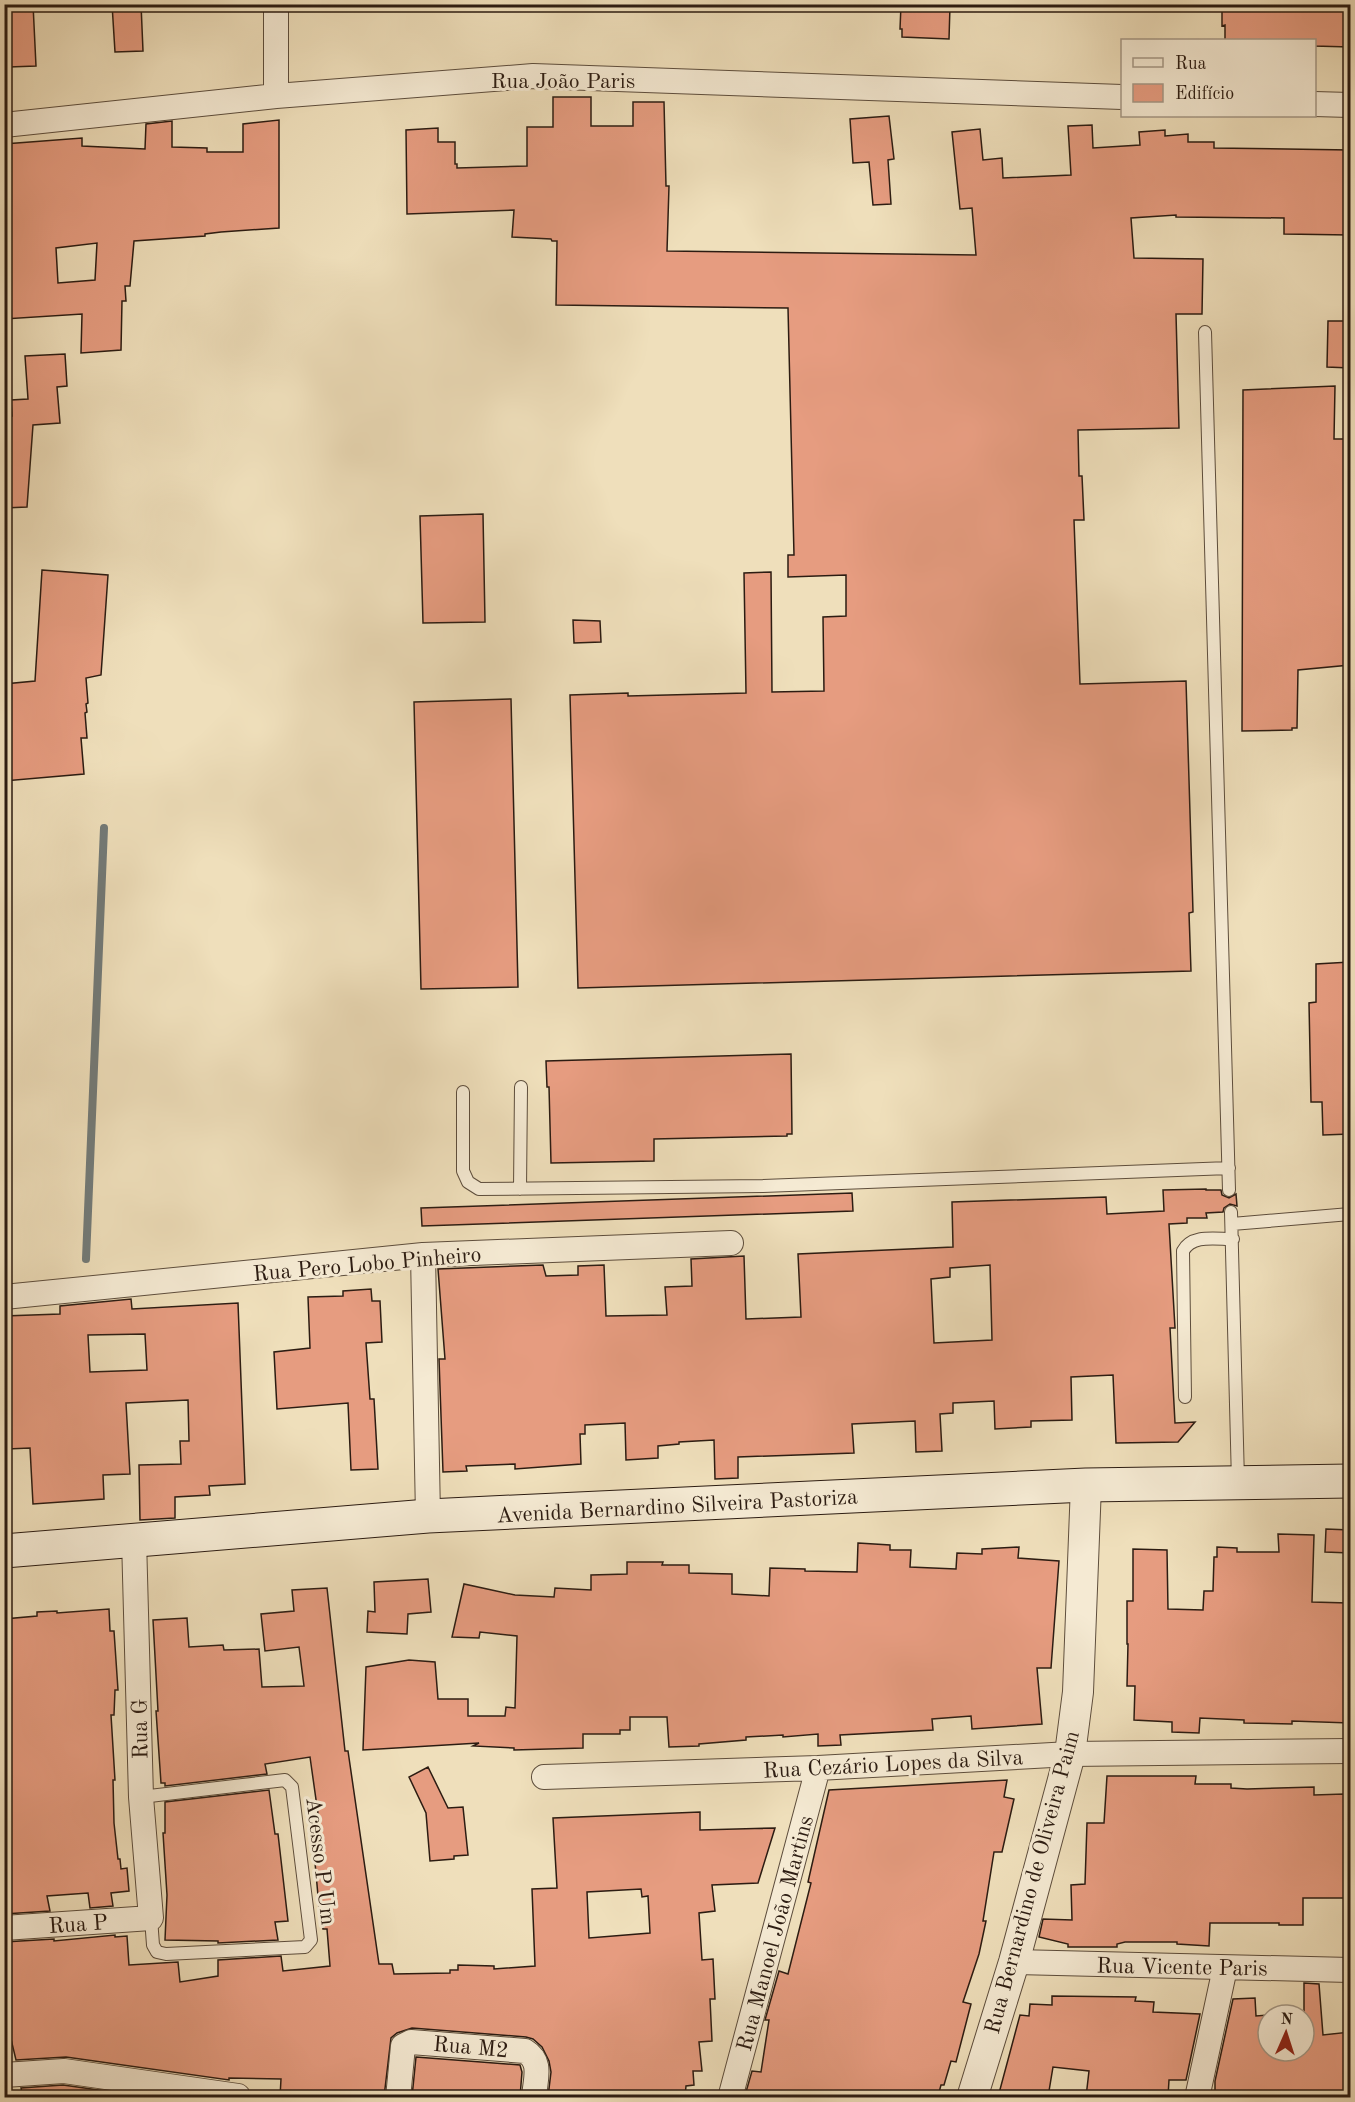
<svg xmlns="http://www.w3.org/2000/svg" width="1355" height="2102" viewBox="0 0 1355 2102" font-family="'Old Standard TT',serif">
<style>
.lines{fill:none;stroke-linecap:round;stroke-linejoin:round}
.stream{stroke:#727a78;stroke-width:8}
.building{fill:#e69c80;stroke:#2c1c12;stroke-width:1.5;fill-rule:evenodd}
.service-casing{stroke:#5d4d3c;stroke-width:14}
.minor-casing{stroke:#5d4d3c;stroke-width:26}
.tertiary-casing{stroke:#5d4d3c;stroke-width:32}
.secondary-casing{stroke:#2c1c12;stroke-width:35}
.service{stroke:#f5ead3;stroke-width:12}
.minor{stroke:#f5ead3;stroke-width:24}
.tertiary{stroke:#f5ead3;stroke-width:30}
.secondary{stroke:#f5ead3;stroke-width:33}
.labels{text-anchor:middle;stroke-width:6;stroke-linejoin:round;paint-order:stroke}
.street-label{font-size:22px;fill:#2c1c12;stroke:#f5ead3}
</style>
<rect width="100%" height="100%" fill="#efdfbb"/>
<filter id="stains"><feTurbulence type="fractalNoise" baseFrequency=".00333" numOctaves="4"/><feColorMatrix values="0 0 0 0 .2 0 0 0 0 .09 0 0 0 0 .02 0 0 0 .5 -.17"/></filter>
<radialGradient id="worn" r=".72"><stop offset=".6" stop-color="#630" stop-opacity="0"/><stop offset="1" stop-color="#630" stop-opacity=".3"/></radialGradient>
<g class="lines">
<path class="stream" d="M 86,1259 L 104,828"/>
</g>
<path class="building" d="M 9,4 L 33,4 L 36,66 L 9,67 L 8,41 L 11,41 Z
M 112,4 L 141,4 L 143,51 L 115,52 Z
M 927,4 L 950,6 L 949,39 L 902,37 L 902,29 L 900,29 L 901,5 Z
M 1222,4 L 1350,4 L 1350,47 L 1314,46 L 1314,40 L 1225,40 L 1225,25 L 1222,26 Z
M 553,97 L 591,97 L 591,126 L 633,126 L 633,102 L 664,102 L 666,186 L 669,186 L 667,251 L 976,255 L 972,208 L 960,209 L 952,132 L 980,129 L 983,160 L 1002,158 L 1003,178 L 1071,175 L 1068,126 L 1092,125 L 1093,148 L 1140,145 L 1139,132 L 1165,130 L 1165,136 L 1188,134 L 1188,142 L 1214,142 L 1214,148 L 1350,150 L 1350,235 L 1284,234 L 1284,218 L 1176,217 L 1176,215 L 1131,218 L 1134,258 L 1203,259 L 1202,314 L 1176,314 L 1179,428 L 1078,430 L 1079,476 L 1082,476 L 1084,520 L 1074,520 L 1080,684 L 1186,681 L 1193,912 L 1189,913 L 1191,971 L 578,988 L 570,695 L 628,693 L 628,696 L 746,693 L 744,573 L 771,572 L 772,692 L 824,691 L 823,617 L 846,616 L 846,575 L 788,577 L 788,555 L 794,555 L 788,308 L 556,305 L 557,241 L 552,241 L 551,239 L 512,237 L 514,210 L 407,214 L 406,130 L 438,128 L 438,142 L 455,142 L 455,164 L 457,164 L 457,168 L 527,166 L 527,127 L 553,127 Z
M 889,116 L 894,159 L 888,160 L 891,204 L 873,205 L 869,162 L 853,163 L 850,119 Z
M 279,120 L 279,228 L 221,232 L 205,234 L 205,236 L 134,241 L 130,286 L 125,286 L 126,301 L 122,301 L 121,350 L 81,353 L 82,314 L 4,319 L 4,288 L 7,288 L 4,238 L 4,144 L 82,138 L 82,146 L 145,149 L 146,124 L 172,121 L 172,147 L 207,148 L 207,152 L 243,152 L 243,124 ZM 97,243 L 95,280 L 58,283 L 56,248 Z
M 1328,321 L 1350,321 L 1350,368 L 1327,367 Z
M 65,354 L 67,386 L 57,387 L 60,423 L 33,425 L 27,507 L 4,508 L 4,416 L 12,416 L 11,400 L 28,399 L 25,356 Z
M 1335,386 L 1334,439 L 1350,439 L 1350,665 L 1298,670 L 1297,728 L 1292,728 L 1292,730 L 1242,731 L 1243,390 Z
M 483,514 L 485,622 L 423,623 L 420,516 Z
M 42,570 L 108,575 L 101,675 L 86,678 L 88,703 L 86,704 L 87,712 L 85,713 L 87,738 L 81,738 L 84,774 L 4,781 L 4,684 L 35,681 Z
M 573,620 L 600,621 L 601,642 L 574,643 Z
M 511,699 L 518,987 L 421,989 L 414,702 Z
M 1350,962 L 1350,1134 L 1323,1135 L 1322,1102 L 1311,1102 L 1309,1003 L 1316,1002 L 1316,964 Z
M 791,1054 L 792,1134 L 787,1134 L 787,1136 L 654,1139 L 654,1161 L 551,1163 L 549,1087 L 547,1087 L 546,1061 Z
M 1206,1189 L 1206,1190 L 1221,1190 L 1222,1195 L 1229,1198 L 1236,1194 L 1237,1206 L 1230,1204 L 1224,1208 L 1223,1212 L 1206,1213 L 1207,1218 L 1187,1218 L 1187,1223 L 1169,1224 L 1175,1328 L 1170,1328 L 1175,1423 L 1195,1422 L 1178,1442 L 1116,1443 L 1113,1375 L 1071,1377 L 1072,1420 L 1031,1421 L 1031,1427 L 995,1429 L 994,1401 L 953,1403 L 953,1413 L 940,1414 L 942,1451 L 916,1452 L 915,1421 L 852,1424 L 854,1453 L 738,1457 L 738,1478 L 715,1479 L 714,1440 L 679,1442 L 679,1444 L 658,1446 L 658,1458 L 626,1460 L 625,1423 L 585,1425 L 585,1434 L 580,1434 L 581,1464 L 515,1469 L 515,1464 L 466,1466 L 467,1471 L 443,1472 L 439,1359 L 445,1359 L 438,1269 L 543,1265 L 546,1276 L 578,1275 L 578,1266 L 604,1265 L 606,1316 L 667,1315 L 665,1287 L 692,1286 L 691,1259 L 744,1256 L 746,1319 L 801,1317 L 798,1254 L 953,1247 L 952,1202 L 1106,1197 L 1107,1214 L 1164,1211 L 1163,1190 ZM 990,1265 L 992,1340 L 934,1343 L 931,1279 L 950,1277 L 950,1268 Z
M 852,1193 L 853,1211 L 422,1226 L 421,1208 Z
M 371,1289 L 372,1301 L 380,1301 L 382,1342 L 366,1343 L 370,1399 L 374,1399 L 378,1469 L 351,1470 L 348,1403 L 277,1409 L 274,1352 L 310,1348 L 308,1297 L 343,1296 L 343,1291 Z
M 131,1299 L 132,1309 L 238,1303 L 245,1484 L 209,1486 L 210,1495 L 175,1497 L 175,1518 L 140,1520 L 139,1465 L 181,1464 L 180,1441 L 189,1441 L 188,1400 L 126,1403 L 130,1474 L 103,1475 L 104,1499 L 33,1504 L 30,1448 L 7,1449 L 4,1398 L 4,1316 L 60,1314 L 60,1306 ZM 145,1334 L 147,1370 L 90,1372 L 88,1335 Z
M 1326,1529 L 1350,1530 L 1350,1553 L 1325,1552 Z
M 1278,1534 L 1314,1535 L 1312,1602 L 1348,1603 L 1347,1644 L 1350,1644 L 1350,1723 L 1292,1721 L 1292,1724 L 1244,1723 L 1244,1720 L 1200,1718 L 1199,1733 L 1172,1732 L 1172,1722 L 1134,1720 L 1135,1686 L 1127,1686 L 1128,1644 L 1127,1644 L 1127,1601 L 1133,1601 L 1133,1549 L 1167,1550 L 1168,1609 L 1203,1610 L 1204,1591 L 1213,1591 L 1214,1557 L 1217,1557 L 1217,1547 L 1237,1548 L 1237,1552 L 1279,1552 Z
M 858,1543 L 890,1545 L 890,1550 L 911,1550 L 910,1567 L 956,1569 L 957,1553 L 982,1554 L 982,1549 L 1019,1547 L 1018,1558 L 1059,1561 L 1051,1668 L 1037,1668 L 1042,1724 L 972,1729 L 971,1716 L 932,1719 L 933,1730 L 840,1735 L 841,1745 L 818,1746 L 818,1734 L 783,1737 L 783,1735 L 746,1737 L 746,1740 L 699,1744 L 699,1746 L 669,1747 L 667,1717 L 630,1717 L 630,1730 L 620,1730 L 620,1734 L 583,1734 L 583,1748 L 514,1750 L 514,1748 L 473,1746 L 479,1743 L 363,1750 L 366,1667 L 409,1660 L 435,1662 L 438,1699 L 468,1699 L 468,1716 L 505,1716 L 506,1707 L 515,1708 L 517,1636 L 480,1632 L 479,1638 L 452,1637 L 464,1584 L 515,1595 L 554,1597 L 555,1588 L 591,1590 L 591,1575 L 627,1574 L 627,1562 L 663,1562 L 662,1565 L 689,1565 L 689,1573 L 732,1574 L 732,1594 L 769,1596 L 770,1568 L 805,1569 L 805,1571 L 857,1572 Z
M 428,1579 L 431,1612 L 408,1614 L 407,1634 L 367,1632 L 368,1611 L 375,1612 L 374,1582 Z
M 327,1588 L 345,1751 L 348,1751 L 379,1964 L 392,1964 L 394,1974 L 450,1973 L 450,1970 L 458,1970 L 458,1965 L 494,1966 L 494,1969 L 535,1966 L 532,1889 L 557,1888 L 553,1818 L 700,1812 L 700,1830 L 775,1828 L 758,1883 L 712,1885 L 715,1911 L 699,1913 L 702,1960 L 713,1959 L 715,1999 L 710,1999 L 712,2041 L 699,2042 L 702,2071 L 693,2071 L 694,2085 L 686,2086 L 685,2097 L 548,2097 L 551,2072 L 549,2061 L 542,2047 L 533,2039 L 526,2037 L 412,2028 L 397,2033 L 391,2038 L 384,2097 L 280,2097 L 281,2079 L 229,2078 L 229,2080 L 66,2057 L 16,2060 L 4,2010 L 4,1942 L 54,1939 L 54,1941 L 115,1935 L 115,1937 L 127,1936 L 129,1965 L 178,1962 L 180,1982 L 218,1976 L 218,1960 L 281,1956 L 283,1971 L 330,1966 L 327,1929 L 323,1929 L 322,1918 L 320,1918 L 312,1829 L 320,1828 L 310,1757 L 265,1764 L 267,1774 L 165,1786 L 165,1783 L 161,1783 L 156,1711 L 158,1711 L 153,1620 L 187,1618 L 189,1647 L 223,1645 L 224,1650 L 259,1649 L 262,1687 L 304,1686 L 299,1647 L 265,1651 L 261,1614 L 294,1611 L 292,1590 ZM 641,1889 L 642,1897 L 648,1896 L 650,1933 L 589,1938 L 587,1892 Z
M 109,1609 L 110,1631 L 114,1631 L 118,1690 L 115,1690 L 114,1715 L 111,1715 L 115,1780 L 113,1780 L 114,1823 L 118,1859 L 120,1859 L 121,1869 L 127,1868 L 129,1891 L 111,1893 L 113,1906 L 90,1908 L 88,1893 L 47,1896 L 50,1911 L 4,1914 L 4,1619 L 37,1616 L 37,1612 L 57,1611 L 57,1613 Z
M 428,1767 L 448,1808 L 463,1807 L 468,1855 L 454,1856 L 454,1859 L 430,1861 L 426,1813 L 409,1777 Z
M 1107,1776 L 1196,1776 L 1195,1784 L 1231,1784 L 1231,1788 L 1247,1789 L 1314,1787 L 1314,1795 L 1344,1794 L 1346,1858 L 1350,1858 L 1350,1898 L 1303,1898 L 1303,1925 L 1279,1925 L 1279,1923 L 1210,1923 L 1209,1946 L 1177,1944 L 1177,1942 L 1125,1942 L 1117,1944 L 1117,1947 L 1068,1947 L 1068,1944 L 1039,1937 L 1043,1919 L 1072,1920 L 1071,1885 L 1085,1884 L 1087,1823 L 1104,1823 Z
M 1007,1780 L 1004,1797 L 1014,1799 L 1002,1852 L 994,1852 L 983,1921 L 986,1921 L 979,1954 L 963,2002 L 971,2004 L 956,2062 L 951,2061 L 944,2085 L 941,2085 L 938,2096 L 752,2097 L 752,2094 L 746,2092 L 752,2071 L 761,2072 L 769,2020 L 765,2020 L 779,1971 L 788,1974 L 811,1883 L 808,1882 L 829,1790 Z
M 269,1790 L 275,1834 L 278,1834 L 288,1921 L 275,1922 L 278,1940 L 218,1943 L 218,1941 L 165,1940 L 167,1895 L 163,1833 L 165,1833 L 165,1802 Z
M 1304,1983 L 1319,1984 L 1323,2035 L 1350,2032 L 1350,2097 L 1215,2097 L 1215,2081 L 1233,1999 L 1255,1998 L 1256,2016 L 1268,2015 L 1268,2051 L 1304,2051 Z
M 1052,1996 L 1136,1997 L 1135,2001 L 1154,2002 L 1153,2012 L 1200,2014 L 1186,2080 L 1169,2080 L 1168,2097 L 1086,2097 L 1089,2071 L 1053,2067 L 1048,2097 L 998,2097 L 1020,2015 L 1029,2016 L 1030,2004 L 1052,2005 Z
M 416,2057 L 520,2065 L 522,2072 L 520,2097 L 412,2097 Z
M 63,2085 L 148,2097 L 23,2097 L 21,2088 Z"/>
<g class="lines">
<g class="service-casing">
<path id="service" d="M 1205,332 L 1229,1190
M 463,1092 L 463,1171 L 468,1182 L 479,1189 L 763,1186 L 1229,1168
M 520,1189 L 521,1087
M 1231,1212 L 1238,1481
M 1232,1224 L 1350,1214
M 1185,1397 L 1183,1251 C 1192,1234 1215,1239 1233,1239
M 141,1797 L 285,1780 L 292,1787 L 311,1940 L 305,1947 L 166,1954 L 157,1952 L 153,1945 L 151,1918"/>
</g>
<g class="minor-casing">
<path id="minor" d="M 276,96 L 276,4
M 1314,104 L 1350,105
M 4,125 L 276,96 L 533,76 L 1122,97
M 423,1255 L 428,1516
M 4,1297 L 423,1255 L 731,1243
M 544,1777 L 818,1768 L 1070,1754 L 1350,1751
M 4,1928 L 151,1918 L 141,1797 L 134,1539
M 1014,1962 L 1350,1970
M 4,2075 L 64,2071 L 238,2096
M 398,2098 L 403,2046 L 411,2042 L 525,2051 C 543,2062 535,2079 534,2098
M 730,2098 L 818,1768
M 1197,2098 L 1225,1968"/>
</g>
<g class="tertiary-casing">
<path id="tertiary" d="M 972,2098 L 1014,1962 L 1070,1754 L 1078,1692 L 1086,1485"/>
</g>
<g class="secondary-casing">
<path id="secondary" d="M 4,1551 L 428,1516 L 1086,1485 L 1350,1481"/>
</g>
<use href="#service" class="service"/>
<use href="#minor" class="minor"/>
<use href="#tertiary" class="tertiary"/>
<use href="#secondary" class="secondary"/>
</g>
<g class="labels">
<g class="street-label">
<text x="563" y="88">Rua João Paris</text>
<text transform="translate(367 1263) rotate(-5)" y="8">Rua Pero Lobo Pinheiro</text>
<text transform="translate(677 1505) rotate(-3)" y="8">Avenida Bernardino Silveira Pastoriza</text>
<text transform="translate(139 1729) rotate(-91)" y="8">Rua G</text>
<text transform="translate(893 1763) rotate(-3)" y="8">Rua Cezário Lopes da Silva</text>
<text transform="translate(322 1861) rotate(83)" y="8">Acesso P Um</text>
<text transform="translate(1031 1882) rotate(-75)" y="8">Rua Bernardino de Oliveira Paim</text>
<text transform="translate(78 1923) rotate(-4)" y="8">Rua P</text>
<text transform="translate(774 1933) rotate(-75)" y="8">Rua Manoel João Martins</text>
<text transform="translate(1182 1966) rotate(1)" y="8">Rua Vicente Paris</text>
<text transform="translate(471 2046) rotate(5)" y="8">Rua M2</text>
</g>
</g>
<rect width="1355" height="2102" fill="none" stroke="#efdfbb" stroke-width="24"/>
<rect x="6" y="6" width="1343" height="2090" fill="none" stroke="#2c1c12" stroke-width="3"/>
<rect x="12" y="12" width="1331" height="2078" fill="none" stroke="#2c1c12" stroke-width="1.5"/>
<rect x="1121" y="39" width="195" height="78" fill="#f5ead3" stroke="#a59886" stroke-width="1.5"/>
<rect x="1133" y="58" width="30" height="9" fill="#f5ead3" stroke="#a59886" stroke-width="1.5"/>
<text x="1175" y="69" font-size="18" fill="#2c1c12">Rua</text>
<rect x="1133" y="84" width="30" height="18" fill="#e69c80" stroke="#a59886" stroke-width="1.5"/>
<text x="1175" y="99" font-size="18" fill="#2c1c12">Edifício</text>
<g transform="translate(1286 2033) rotate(3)"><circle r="28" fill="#f5ead3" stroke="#a59886" stroke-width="1.5"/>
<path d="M0-4.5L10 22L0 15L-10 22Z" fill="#8f2418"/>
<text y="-9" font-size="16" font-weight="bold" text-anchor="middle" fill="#2c1c12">N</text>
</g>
<rect width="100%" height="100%" filter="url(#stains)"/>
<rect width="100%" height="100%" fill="url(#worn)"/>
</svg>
